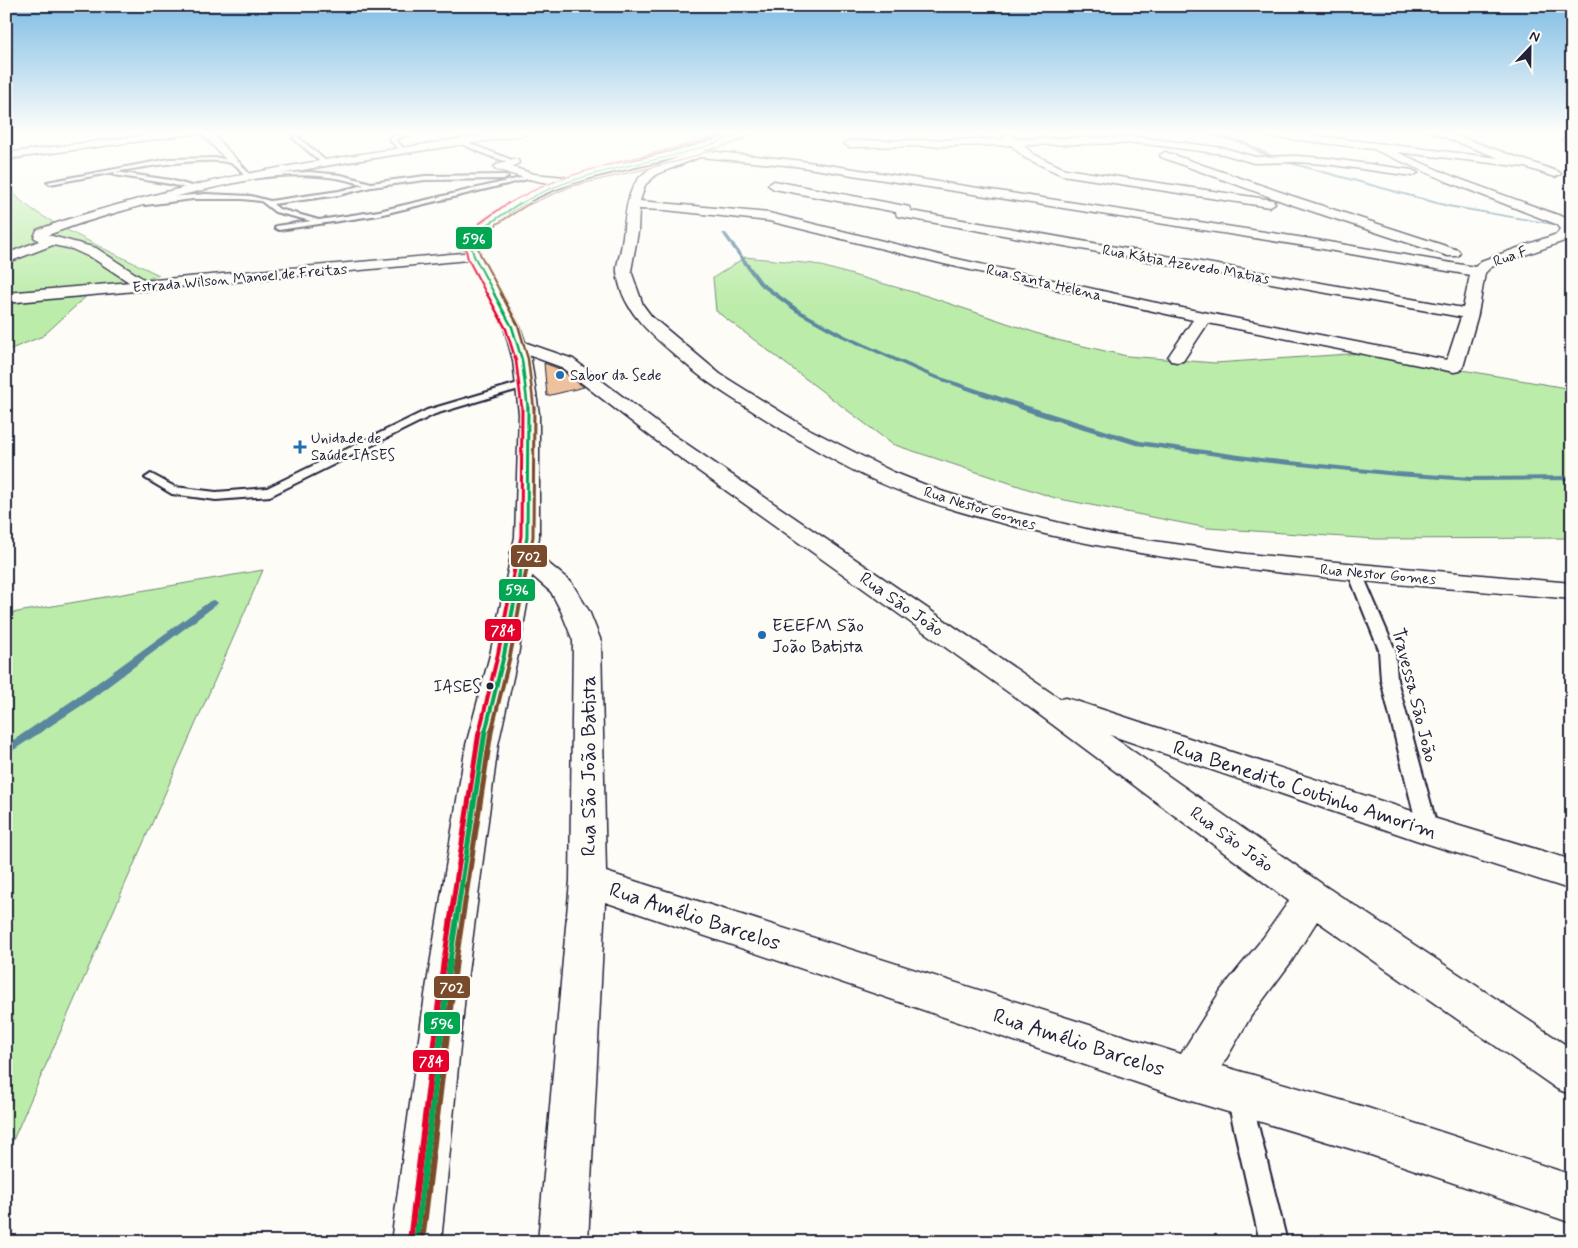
<svg xmlns="http://www.w3.org/2000/svg" width="1578" height="1248" viewBox="0 0 1578 1248" font-family="Mynerve,sans-serif">
<style>
.green{fill:#bcecaa;stroke:#6f8772}
.lines{fill:none;stroke-linecap:round;stroke-linejoin:round}
.stream{fill:#5a879d;fill-rule:evenodd}
.building{fill:#edc29d;stroke:#22223b}
.lane-casing{stroke:#22223b;stroke-width:4}
.street-casing{stroke:#22223b;stroke-width:3}
.secondary-casing{stroke:#22223b;stroke-width:3}
.primary-casing{stroke:#22223b;stroke-width:3}
.lane{fill:#fdfcf7;fill-rule:evenodd}
.street{fill:#fdfcf7;fill-rule:evenodd}
.secondary{fill:#fdfcf7;fill-rule:evenodd}
.primary{fill:#fdfcf7;fill-rule:evenodd}
.bus-1-far6-casing{stroke:#fdfcf7;stroke-width:2.5}
.bus-1-far5-casing{stroke:#fdfcf7;stroke-width:4}
.bus-1-far4-casing{stroke:#fdfcf7;stroke-width:5}
.bus-1-far3-casing{stroke:#fdfcf7;stroke-width:6}
.bus-1-far2-casing{stroke:#fdfcf7;stroke-width:8}
.bus-1-far1-casing{stroke:#fdfcf7;stroke-width:9}
.bus-1-casing{stroke:#fdfcf7;stroke-width:10}
.bus-2-far6-casing{stroke:#fdfcf7;stroke-width:2.5}
.bus-2-far5-casing{stroke:#fdfcf7;stroke-width:4}
.bus-2-far4-casing{stroke:#fdfcf7;stroke-width:5}
.bus-2-far3-casing{stroke:#fdfcf7;stroke-width:6}
.bus-2-far2-casing{stroke:#fdfcf7;stroke-width:8}
.bus-2-far1-casing{stroke:#fdfcf7;stroke-width:9}
.bus-2-casing{stroke:#fdfcf7;stroke-width:10}
.bus-3-far6-casing{stroke:#fdfcf7;stroke-width:2.5}
.bus-3-far5-casing{stroke:#fdfcf7;stroke-width:4}
.bus-3-far4-casing{stroke:#fdfcf7;stroke-width:5}
.bus-3-far3-casing{stroke:#fdfcf7;stroke-width:6}
.bus-3-far2-casing{stroke:#fdfcf7;stroke-width:8}
.bus-3-far1-casing{stroke:#fdfcf7;stroke-width:9}
.bus-3-casing{stroke:#fdfcf7;stroke-width:10}
.bus-1-far6{stroke:#00a651;stroke-width:1}
.bus-1-far5{stroke:#00a651;stroke-width:2}
.bus-1-far4{stroke:#00a651;stroke-width:2.5}
.bus-1-far3{stroke:#00a651;stroke-width:3}
.bus-1-far2{stroke:#00a651;stroke-width:4}
.bus-1-far1{stroke:#00a651;stroke-width:5}
.bus-1{stroke:#00a651;stroke-width:6}
.bus-2-far6{stroke:#7a4b2a;stroke-width:1}
.bus-2-far5{stroke:#7a4b2a;stroke-width:2}
.bus-2-far4{stroke:#7a4b2a;stroke-width:2.5}
.bus-2-far3{stroke:#7a4b2a;stroke-width:3}
.bus-2-far2{stroke:#7a4b2a;stroke-width:4}
.bus-2-far1{stroke:#7a4b2a;stroke-width:5}
.bus-2{stroke:#7a4b2a;stroke-width:6}
.bus-3-far6{stroke:#e4002b;stroke-width:1}
.bus-3-far5{stroke:#e4002b;stroke-width:2}
.bus-3-far4{stroke:#e4002b;stroke-width:2.5}
.bus-3-far3{stroke:#e4002b;stroke-width:3}
.bus-3-far2{stroke:#e4002b;stroke-width:4}
.bus-3-far1{stroke:#e4002b;stroke-width:5}
.bus-3{stroke:#e4002b;stroke-width:6}
.poi-dot{fill:#1f6fb2;stroke:#fdfcf7;stroke-width:2}
.bus-dot{fill:#22223b;stroke:#fdfcf7;stroke-width:2}
.labels{text-anchor:middle;stroke-width:5;stroke-linejoin:round;paint-order:stroke}
.far-street-label{font-size:15px;fill:#22223b;stroke:#fdfcf7}
.far-poi-label{font-size:15px;fill:#22223b;stroke:#fdfcf7;text-anchor:start}
.bus-label{font-size:17px;fill:#22223b;stroke:#fdfcf7;text-anchor:end}
.street-label{font-size:18px;fill:#22223b;stroke:#fdfcf7}
.poi-label{font-size:18px;fill:#22223b;stroke:#fdfcf7;text-anchor:start}
.near-street-label{font-size:21px;fill:#22223b;stroke:#fdfcf7}
.line-badge{stroke:#fdfcf7;stroke-width:2}
.badge-label{font-size:14px;text-anchor:middle;font-weight:bold;fill:#fff}
</style>
<rect width="100%" height="100%" fill="#fdfcf7"/>
<filter id="ink" filterUnits="userSpaceOnUse"><feTurbulence type="fractalNoise" baseFrequency=".02" numOctaves="2"/><feDisplacementMap in="SourceGraphic" scale="10" xChannelSelector="R" yChannelSelector="G"/><feConvolveMatrix kernelMatrix="1 2 1 2 8 2 1 2 1" color-interpolation-filters="sRGB"/></filter>
<g filter="url(#ink)">
<path class="green" d="M 6,180 C 10,184 11,188 14,193 C 30,217 129,260 159,275 L 124,288 L 92,291 L 43,336 L 6,351 Z
M 745,257 L 814,264 L 927,296 L 1057,340 L 1127,356 L 1215,363 L 1364,353 L 1572,389 L 1572,538 L 1375,539 L 1208,528 L 1055,498 L 892,444 L 716,311 L 713,278 Z
M 263,570 L 6,1156 L 6,614 Z"/>
<g class="lines">
<path class="stream" d="M 1196,132 L 1204,132 L 1245,142 L 1278,158 L 1276,159 L 1261,154 L 1243,144 Z
M 55,151 L 54,153 L 6,162 L 6,160 Z
M 1280,159 L 1448,205 L 1556,224 L 1554,225 L 1448,207 L 1279,161 Z
M 722,233 L 726,233 L 762,282 L 800,310 L 845,335 L 932,374 L 1040,410 L 1140,441 L 1261,458 L 1397,472 L 1470,477 L 1572,476 L 1572,480 L 1470,481 L 1397,476 L 1261,462 L 1136,445 L 1034,414 L 928,376 L 841,337 L 796,312 L 758,284 Z
M 213,600 L 216,601 L 218,603 L 216,605 L 90,700 L 6,755 L 6,745 L 82,694 L 210,601 Z"/>
</g>
<path class="building" d="M 544,363 L 560,369 L 584,387 L 547,396 Z"/>
<g class="lines">
<g class="lane-casing">
<path id="lane" d="M 416,132 L 395,139 L 406,151 L 403,153 L 389,139 L 399,133 Z
M 293,136 L 297,136 L 327,162 L 327,164 L 323,164 L 293,138 Z
M 459,141 L 463,141 L 517,162 L 514,164 L 492,157 L 459,143 Z
M 218,158 L 239,162 L 250,175 L 310,172 L 341,175 L 371,183 L 425,176 L 505,175 L 508,177 L 505,179 L 425,180 L 371,187 L 339,195 L 273,204 L 279,209 L 319,220 L 379,211 L 533,175 L 536,177 L 379,215 L 279,230 L 275,228 L 276,226 L 311,221 L 275,212 L 261,201 L 242,199 L 193,199 L 145,205 L 142,203 L 169,197 L 206,194 L 251,196 L 270,201 L 339,191 L 364,185 C 326,172 287,174 248,179 C 242,176 241,168 235,165 C 218,154 138,168 116,172 L 170,180 L 195,187 L 195,189 L 193,190 L 170,184 L 114,175 L 115,172 L 50,184 L 47,182 L 169,159 Z
M 525,381 L 530,384 L 529,386 L 435,414 L 270,496 L 216,500 L 172,494 L 145,478 L 151,474 L 175,487 L 216,492 L 267,488 L 427,410 Z
M 1355,569 L 1362,573 L 1395,650 L 1397,680 L 1438,830 L 1435,835 L 1428,837 L 1421,835 L 1418,830 L 1381,680 L 1379,650 L 1348,573 Z
M 1239,1085 L 1248,1088 L 1251,1097 L 1287,1242 L 1260,1242 L 1227,1097 L 1230,1088 Z"/>
</g>
<g class="street-casing">
<path id="street" d="M 171,132 L 211,132 L 238,161 L 237,163 L 229,163 L 201,133 L 6,159 L 6,153 Z
M 503,132 L 529,132 L 524,135 C 397,155 267,171 143,205 C 111,214 79,223 48,235 L 96,248 L 151,284 L 154,287 L 151,290 L 141,290 L 94,259 L 72,249 L 53,245 L 6,263 L 6,254 L 39,241 L 34,237 L 37,230 C 69,218 102,209 135,200 C 255,167 380,152 503,132 Z
M 1253,132 L 1285,132 L 1499,158 L 1431,132 L 1446,132 L 1559,172 L 1561,174 L 1555,177 L 1525,167 L 1397,152 L 1454,177 L 1566,218 C 1572,227 1573,231 1567,240 L 1491,267 L 1485,273 L 1478,314 L 1463,367 L 1460,371 L 1454,372 L 1208,323 L 1183,361 L 1177,362 L 1171,361 L 1168,357 L 1193,320 L 944,264 L 769,221 L 665,210 L 639,209 L 638,232 L 631,271 L 643,305 L 652,317 L 720,374 L 805,427 L 893,472 L 941,491 L 989,506 L 1111,535 L 1246,554 L 1572,583 L 1572,599 C 1396,583 1217,574 1045,534 C 988,520 932,506 878,482 C 840,465 803,443 767,420 C 740,403 712,387 688,366 C 658,340 622,315 617,272 C 616,265 620,256 621,249 C 627,221 622,183 652,168 C 663,163 674,159 686,155 L 681,152 L 686,149 L 795,160 L 1311,239 L 1475,267 L 1481,261 L 1557,234 L 1560,229 L 1556,224 L 1446,181 L 1373,149 L 1258,135 ZM 700,157 L 795,166 L 1311,247 L 1470,275 L 1463,308 L 911,211 L 909,207 L 905,206 L 774,181 L 768,185 L 774,189 L 896,212 L 897,216 L 902,217 L 1461,317 L 1447,360 L 1152,302 L 944,256 L 769,213 L 640,201 L 645,185 L 657,174 Z
M 1008,133 L 1017,139 L 1138,137 L 1224,148 L 1255,157 L 1296,156 L 1325,158 L 1412,170 L 1418,173 L 1412,176 L 1325,164 L 1296,162 L 1254,163 L 1223,154 L 1138,143 L 1023,145 L 1033,154 L 1065,169 L 1273,200 L 1275,203 L 1269,207 L 1062,175 L 1025,158 L 1011,145 L 849,147 L 844,144 L 849,141 L 1005,139 L 1003,136 Z
M 1572,135 L 1572,142 L 1567,143 L 1562,140 Z
M 1165,152 L 1295,197 L 1458,250 L 1460,253 L 1458,256 L 1448,256 L 1287,203 L 1161,157 L 1160,155 Z
M 514,159 L 518,160 L 519,163 L 512,167 L 534,174 L 565,177 L 571,180 C 560,191 511,174 496,169 L 494,167 L 496,165 Z
M 518,340 L 573,359 L 672,434 L 1060,699 L 1065,698 L 1076,701 L 1430,817 L 1572,860 L 1572,890 L 1416,840 L 1110,735 L 1325,886 L 1572,1049 L 1572,1095 L 1557,1089 L 1317,921 L 1291,962 L 1251,1016 L 1222,1066 L 1368,1108 L 1572,1175 L 1572,1223 L 1368,1154 L 1191,1101 L 605,902 L 588,1242 L 538,1242 L 570,881 L 573,641 L 561,611 L 551,592 L 513,559 L 510,554 L 513,549 L 522,547 L 531,549 L 571,582 L 589,611 L 601,641 L 606,872 L 1181,1054 L 1221,990 L 1263,938 L 1289,901 L 1029,707 L 658,442 L 561,367 L 512,349 L 509,345 L 512,341 Z"/>
</g>
<g class="secondary-casing">
<path id="secondary" d="M 474,252 L 479,253 L 481,256 L 479,259 L 6,303 L 6,293 Z"/>
</g>
<g class="primary-casing">
<path id="primary" d="M 736,132 L 751,132 C 739,142 713,148 698,152 C 624,174 530,178 477,243 L 481,256 L 520,327 L 531,360 L 539,414 L 539,537 L 518,655 L 498,745 L 465,995 L 441,1242 L 391,1242 L 425,995 L 466,745 L 490,655 L 515,537 L 519,414 L 513,360 L 504,327 L 467,256 L 463,243 C 473,229 486,219 500,210 C 570,162 659,163 736,132 Z"/>
</g>
<use href="#lane" class="lane"/>
<use href="#street" class="street"/>
<use href="#secondary" class="secondary"/>
<use href="#primary" class="primary"/>
<g class="bus-1-far6-casing">
<path id="bus-1-far6" d="M 518,205 C 570,173 633,167 690,151 C 709,146 727,139 745,132"/>
</g>
<g class="bus-1-far5-casing">
<path id="bus-1-far5" d="M 495,295 L 474,256 L 470,243 L 490,223 L 520,203"/>
</g>
<g class="bus-1-far4-casing">
<path id="bus-1-far4" d="M 494,294 L 512,327 L 522,360 L 528,409"/>
</g>
<g class="bus-1-far3-casing">
<path id="bus-1-far3" d="M 524,552 L 527,537 L 528,407"/>
</g>
<g class="bus-1-far2-casing">
<path id="bus-1-far2" d="M 485,733 L 504,655 L 524,551"/>
</g>
<g class="bus-1-far1-casing">
<path id="bus-1-far1" d="M 450,961 L 485,732"/>
</g>
<g class="bus-1-casing">
<path id="bus-1" d="M 416,1242 L 450,960"/>
</g>
<g class="bus-2-far6-casing">
<path id="bus-2-far6" d="M 528,205 L 572,186 L 683,160 L 748,138"/>
</g>
<g class="bus-2-far5-casing">
<path id="bus-2-far5" d="M 502,295 L 480,254 L 477,244 L 497,224 L 530,203"/>
</g>
<g class="bus-2-far4-casing">
<path id="bus-2-far4" d="M 501,294 L 518,325 L 528,359 L 534,409"/>
</g>
<g class="bus-2-far3-casing">
<path id="bus-2-far3" d="M 530,552 L 533,537 L 534,407"/>
</g>
<g class="bus-2-far2-casing">
<path id="bus-2-far2" d="M 491,733 L 510,656 L 530,551"/>
</g>
<g class="bus-2-far1-casing">
<path id="bus-2-far1" d="M 456,961 L 491,732"/>
</g>
<g class="bus-2-casing">
<path id="bus-2" d="M 422,1242 L 456,960"/>
</g>
<g class="bus-3-far6-casing">
<path id="bus-3-far6" d="M 506,205 C 574,164 654,158 728,132"/>
</g>
<g class="bus-3-far5-casing">
<path id="bus-3-far5" d="M 487,295 L 468,259 L 464,241 L 480,223 L 508,203"/>
</g>
<g class="bus-3-far4-casing">
<path id="bus-3-far4" d="M 487,294 L 506,329 L 516,361 L 522,409"/>
</g>
<g class="bus-3-far3-casing">
<path id="bus-3-far3" d="M 518,552 L 521,536 L 522,407"/>
</g>
<g class="bus-3-far2-casing">
<path id="bus-3-far2" d="M 479,733 L 498,654 L 518,551"/>
</g>
<g class="bus-3-far1-casing">
<path id="bus-3-far1" d="M 444,961 L 479,732"/>
</g>
<g class="bus-3-casing">
<path id="bus-3" d="M 410,1241 L 444,960"/>
</g>
<use href="#bus-1-far6" class="bus-1-far6"/>
<use href="#bus-1-far5" class="bus-1-far5"/>
<use href="#bus-1-far4" class="bus-1-far4"/>
<use href="#bus-1-far3" class="bus-1-far3"/>
<use href="#bus-1-far2" class="bus-1-far2"/>
<use href="#bus-1-far1" class="bus-1-far1"/>
<use href="#bus-1" class="bus-1"/>
<use href="#bus-2-far6" class="bus-2-far6"/>
<use href="#bus-2-far5" class="bus-2-far5"/>
<use href="#bus-2-far4" class="bus-2-far4"/>
<use href="#bus-2-far3" class="bus-2-far3"/>
<use href="#bus-2-far2" class="bus-2-far2"/>
<use href="#bus-2-far1" class="bus-2-far1"/>
<use href="#bus-2" class="bus-2"/>
<use href="#bus-3-far6" class="bus-3-far6"/>
<use href="#bus-3-far5" class="bus-3-far5"/>
<use href="#bus-3-far4" class="bus-3-far4"/>
<use href="#bus-3-far3" class="bus-3-far3"/>
<use href="#bus-3-far2" class="bus-3-far2"/>
<use href="#bus-3-far1" class="bus-3-far1"/>
<use href="#bus-3" class="bus-3"/>
</g>
</g>
<linearGradient id="sky" x2="0" y2="1"><stop stop-color="#7ebde4"/><stop offset="0.43" stop-color="#fefefb"/><stop offset="1" stop-color="#fefefb" stop-opacity="0"/></linearGradient>
<rect width="1578" height="307" fill="url(#sky)"/>
<g class="poi-dot">
<circle cx="560" cy="375" r="5"/>
<path d="M297.5 439.5h5v5h5v5h-5v5h-5v-5h-5v-5h5z"/>
<circle cx="762" cy="635" r="5"/>
</g>
<circle class="bus-dot" cx="490" cy="686" r="4.5"/>
<g class="labels">
<g class="far-street-label">
<text transform="translate(1510 256) rotate(-19)" y="5">Rua F</text>
<text transform="translate(1186 264) rotate(10)" y="5">Rua Kátia Azevedo Matias</text>
<text transform="translate(240 278) rotate(-5)" y="5">Estrada Wilson Manoel de Freitas</text>
<text transform="translate(1044 282) rotate(13)" y="5">Rua Santa Helena</text>
<text transform="translate(980 508) rotate(17)" y="5">Rua Nestor Gomes</text>
<text transform="translate(1378 574) rotate(5)" y="5">Rua Nestor Gomes</text>
</g>
<g class="far-poi-label">
<text x="570" y="380">Sabor da Sede</text>
<text x="311" y="443">Unidade de<tspan x="311" dy="17">Saúde IASES</tspan></text>
</g>
<g class="bus-label">
<text x="481" y="692">IASES</text>
</g>
<g class="street-label">
<text transform="translate(902 604) rotate(35)" y="6">Rua São João</text>
<text transform="translate(1415 695) rotate(76)" y="6">Travessa São João</text>
<text transform="translate(1232 839) rotate(36)" y="6">Rua São João</text>
</g>
<g class="poi-label">
<text x="772" y="631">EEEFM São<tspan x="772" dy="21">João Batista</tspan></text>
</g>
<g class="near-street-label">
<text transform="translate(588 766) rotate(-90)" y="7">Rua São João Batista</text>
<text transform="translate(1305 789) rotate(18)" y="7">Rua Benedito Coutinho Amorim</text>
<text transform="translate(695 916) rotate(18)" y="7">Rua Amélio Barcelos</text>
<text transform="translate(1079 1042) rotate(18)" y="7">Rua Amélio Barcelos</text>
</g>
</g>
<g class="line-badge">
<rect x="455" y="226" width="38" height="24" rx="5" fill="#00a651"/>
<rect x="510" y="544" width="38" height="24" rx="5" fill="#7a4b2a"/>
<rect x="498" y="578" width="38" height="24" rx="5" fill="#00a651"/>
<rect x="484" y="618" width="38" height="24" rx="5" fill="#e4002b"/>
<rect x="433" y="975" width="38" height="24" rx="5" fill="#7a4b2a"/>
<rect x="423" y="1011" width="38" height="24" rx="5" fill="#00a651"/>
<rect x="412" y="1049" width="38" height="24" rx="5" fill="#e4002b"/>
</g>
<g class="badge-label">
<text x="474" y="243">596</text>
<text x="529" y="561">702</text>
<text x="517" y="594">596</text>
<text x="503" y="635">784</text>
<text x="452" y="992">702</text>
<text x="442" y="1028">596</text>
<text x="431" y="1066">784</text>
</g>
<rect width="1578" height="1248" fill="none" stroke="#fdfcf7" stroke-width="25"/>
<rect x="12" y="12" width="1553" height="1223" fill="none" stroke="#22223b" stroke-width="2" filter="url(#ink)"/>
<g transform="translate(1530 48) rotate(22)" stroke="#fdfcf7" stroke-width="4" paint-order="stroke">
<path d="M0-4L9 19L0 12L-9 19Z" fill="#22223b"/>
<text y="-8" font-size="14" font-weight="bold" text-anchor="middle" fill="#22223b">N</text>
</g>
</svg>
